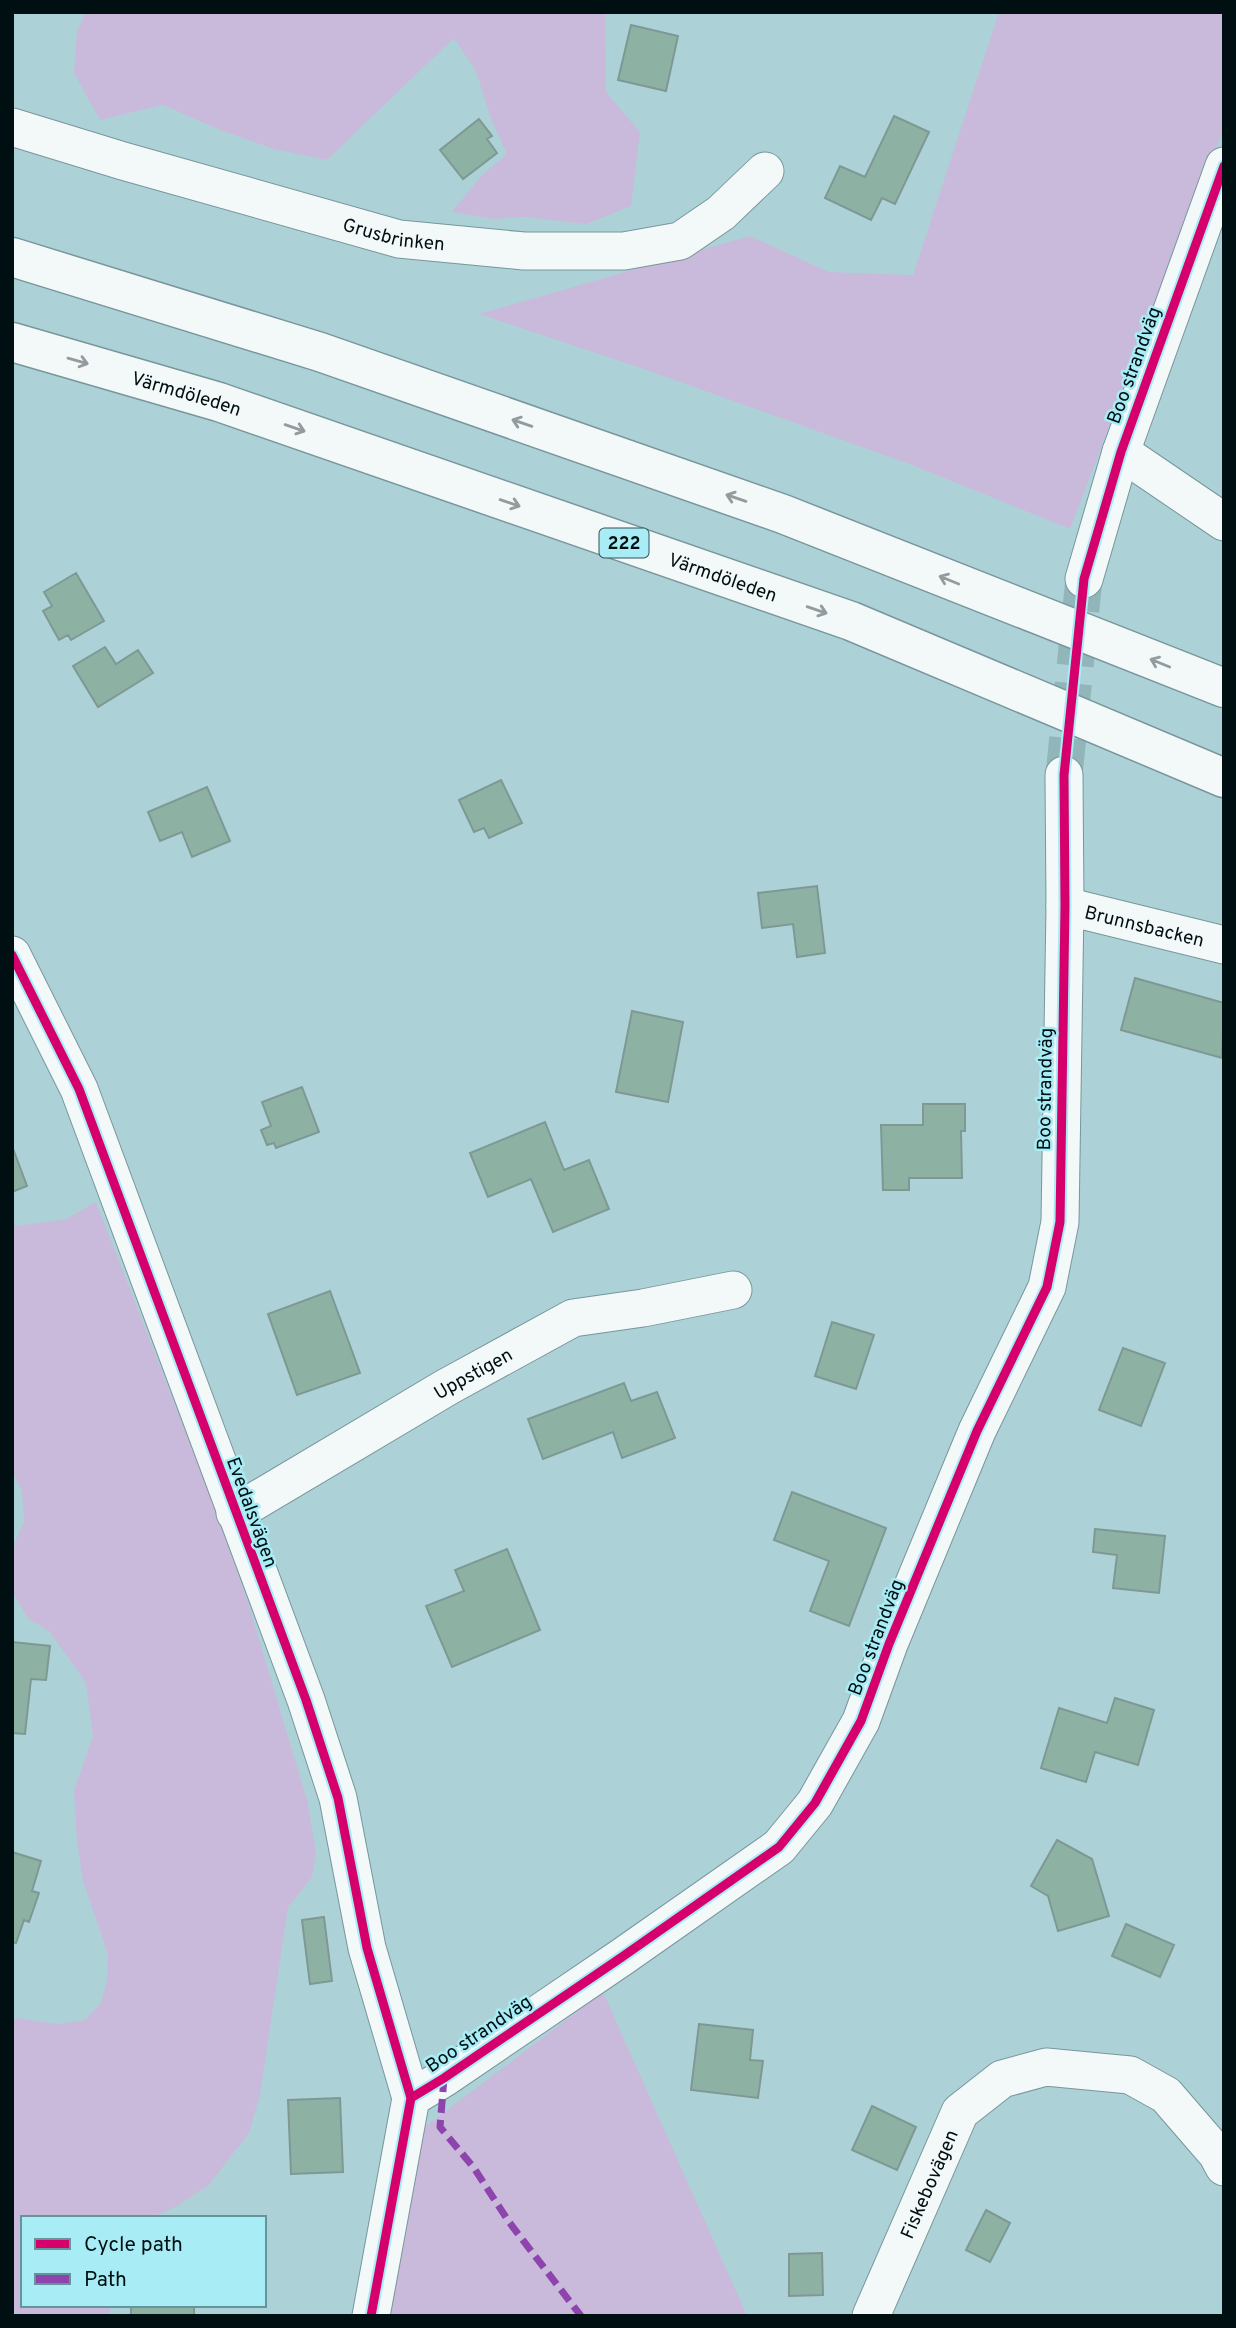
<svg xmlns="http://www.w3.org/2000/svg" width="1236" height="2328" viewBox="0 0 1236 2328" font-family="Overpass,sans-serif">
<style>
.green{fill:#c9badb}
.building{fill:#8db2a4;stroke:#7f9894;stroke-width:2}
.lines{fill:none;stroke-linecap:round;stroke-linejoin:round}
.minor-tunnel{stroke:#92b5ba;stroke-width:37;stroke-dasharray:37 18;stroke-linecap:butt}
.minor-casing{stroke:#78969b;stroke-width:39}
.motorway-casing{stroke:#78969b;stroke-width:41}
.minor{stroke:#f3f8f9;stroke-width:37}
.motorway{stroke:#f3f8f9;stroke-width:38}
.quiet{stroke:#8e44ad;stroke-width:7;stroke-dasharray:14 7;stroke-linecap:butt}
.cycleway-casing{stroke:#a8ecf6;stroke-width:13}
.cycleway{stroke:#d6006c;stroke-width:9}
.oneway{stroke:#929b9d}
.labels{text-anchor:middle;stroke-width:5;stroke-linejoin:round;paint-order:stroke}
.shield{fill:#a8ecf6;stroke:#325156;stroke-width:2}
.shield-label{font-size:18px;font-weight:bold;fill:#000f12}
.street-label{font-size:19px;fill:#000f12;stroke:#a8ecf6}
</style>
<rect width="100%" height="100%" fill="#acd2d8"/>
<path class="green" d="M 86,12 L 607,12 L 605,20 L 606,92 L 640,132 L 631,206 L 586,224 L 525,217 L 494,219 L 452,212 L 481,176 L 507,154 L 491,119 L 476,71 L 454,38 L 327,160 L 274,149 L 220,130 L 163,105 L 100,120 L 74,73 L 77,31 Z
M 999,12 L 1224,12 L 1224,127 L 1070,529 L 912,465 L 638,367 L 479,314 L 750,236 L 829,272 L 913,275 Z
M 96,1202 L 207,1487 L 248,1602 L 307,1800 L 316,1853 L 312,1877 L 288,1907 L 260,2095 L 249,2133 L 228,2160 L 209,2185 L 175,2207 L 150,2218 L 23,2218 L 23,2305 L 110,2305 L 110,2316 L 12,2316 L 12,2022 L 17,2018 L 58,2024 L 85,2020 L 101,2003 L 107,1979 L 108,1954 L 83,1881 L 77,1842 L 74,1790 L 93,1736 L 86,1683 L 50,1632 L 28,1618 L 15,1597 L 12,1588 L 12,1548 L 24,1522 L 22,1491 L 12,1472 L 12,1224 L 17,1226 L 66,1219 Z
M 603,1992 L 747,2316 L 389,2316 L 422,2129 Z"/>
<path class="building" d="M 631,25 L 678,36 L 666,91 L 618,80 Z
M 894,116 L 929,132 L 895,204 L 882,198 L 871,220 L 825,198 L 840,166 L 865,177 Z
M 479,119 L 492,136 L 487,139 L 497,153 L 463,179 L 440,150 Z
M 76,573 L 104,621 L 71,640 L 68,635 L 59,640 L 43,611 L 52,606 L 44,592 Z
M 105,647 L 116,664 L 138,650 L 153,673 L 98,707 L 73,666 Z
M 501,780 L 522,823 L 489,838 L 484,828 L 474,832 L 459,800 Z
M 207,787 L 230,841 L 192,857 L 182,832 L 160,841 L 148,812 Z
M 817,886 L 825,953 L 797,957 L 793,924 L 762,928 L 758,893 Z
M 1135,978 L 1224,1003 L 1222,1058 L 1121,1030 Z
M 632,1011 L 683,1022 L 668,1102 L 616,1092 Z
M 302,1087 L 319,1132 L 276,1148 L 274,1143 L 267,1145 L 261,1130 L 271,1126 L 262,1102 Z
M 923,1104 L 965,1104 L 965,1131 L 961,1131 L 962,1178 L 909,1178 L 909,1190 L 883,1190 L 881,1125 L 923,1125 Z
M 545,1122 L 564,1170 L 589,1160 L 609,1209 L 553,1232 L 531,1179 L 488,1197 L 470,1153 Z
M 12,1146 L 27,1186 L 12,1192 Z
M 330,1291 L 360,1373 L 297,1395 L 268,1314 Z
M 832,1322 L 874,1335 L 856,1389 L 815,1376 Z
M 1123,1348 L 1165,1363 L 1141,1426 L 1099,1410 Z
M 624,1383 L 631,1401 L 657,1392 L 675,1438 L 622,1458 L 613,1432 L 543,1459 L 528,1419 Z
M 792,1492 L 886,1528 L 849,1626 L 810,1611 L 829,1561 L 774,1540 Z
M 1095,1529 L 1165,1536 L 1159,1593 L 1113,1588 L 1117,1555 L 1093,1552 Z
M 507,1549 L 540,1630 L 452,1667 L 426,1606 L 464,1591 L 455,1570 Z
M 12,1642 L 50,1646 L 46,1680 L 31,1679 L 25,1734 L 12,1733 Z
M 1115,1698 L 1154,1710 L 1138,1765 L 1095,1752 L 1086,1782 L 1041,1768 L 1059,1708 L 1107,1723 Z
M 1057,1840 L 1092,1859 L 1109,1916 L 1058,1931 L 1048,1896 L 1031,1886 Z
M 12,1852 L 41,1861 L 32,1891 L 39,1893 L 29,1922 L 24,1920 L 16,1943 L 12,1942 Z
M 324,1917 L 332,1981 L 310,1984 L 302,1920 Z
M 1126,1924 L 1174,1945 L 1160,1977 L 1112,1956 Z
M 699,2024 L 753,2030 L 750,2060 L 763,2061 L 758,2098 L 691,2090 Z
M 340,2098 L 343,2172 L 291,2174 L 288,2100 Z
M 872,2106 L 916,2127 L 897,2170 L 852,2150 Z
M 986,2210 L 1010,2223 L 990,2262 L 966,2250 Z
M 822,2253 L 823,2295 L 789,2296 L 789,2254 Z
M 131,2305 L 194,2305 L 194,2316 L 131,2316 Z"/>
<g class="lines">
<path class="minor-tunnel" d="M 1064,775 L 1084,579"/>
<g class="minor-casing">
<g id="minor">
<path id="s1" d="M 12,127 L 123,161 L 399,239 L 524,251 L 624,251 L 680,241 L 721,213 L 765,171"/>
<path d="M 1121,452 L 1224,522"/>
<path d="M 1084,579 L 1121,452 L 1224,166"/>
<path id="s2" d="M 1065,906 L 1224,945"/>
<path d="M 12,955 L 79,1089 L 306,1700 L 338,1798 L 367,1948 L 411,2098"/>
<path id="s3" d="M 235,1513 L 447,1387 L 573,1318 L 643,1308 L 733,1290"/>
<path d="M 371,2316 L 411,2098 L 444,2078 L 622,1957 L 779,1847 L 815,1803 L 861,1721 L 889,1644 L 977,1431 L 1047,1287 L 1060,1222 L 1065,906 L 1064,775"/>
<path id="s4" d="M 871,2316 L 960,2112 L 1002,2079 L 1046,2067 L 1130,2075 L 1166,2095 L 1217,2154 L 1224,2167"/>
</g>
</g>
<g class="motorway-casing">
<g id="motorway">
<path d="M 12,257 L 320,352 L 783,514 L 1224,688"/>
<path id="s5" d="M 12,342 L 219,402 L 851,621 L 1224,778"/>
</g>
</g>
<use href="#minor" class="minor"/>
<use href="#motorway" class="motorway"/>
<path class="quiet" d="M 444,2078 L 440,2127 L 474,2168 L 509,2222 L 581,2316"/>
<g class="cycleway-casing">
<path id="cycleway" d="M 12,955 L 79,1089 L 306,1700 L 338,1798 L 367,1948 L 411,2098
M 371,2316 L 411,2098 L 444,2078 L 622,1957 L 779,1847 L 815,1803 L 861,1721 L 889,1644 L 977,1431 L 1047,1287 L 1060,1222 L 1065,906 L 1064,775 L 1084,579 L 1121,452 L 1224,166"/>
</g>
<use href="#cycleway" class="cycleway"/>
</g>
<defs><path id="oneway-shaft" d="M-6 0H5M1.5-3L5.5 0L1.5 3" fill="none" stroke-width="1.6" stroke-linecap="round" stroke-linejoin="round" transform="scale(1.75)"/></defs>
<g class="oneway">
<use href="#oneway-shaft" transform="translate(78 361) rotate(16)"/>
<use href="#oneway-shaft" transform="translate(522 423) rotate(-161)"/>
<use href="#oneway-shaft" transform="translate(295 428) rotate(19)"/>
<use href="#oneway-shaft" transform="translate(736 498) rotate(-161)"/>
<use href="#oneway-shaft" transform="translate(510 503) rotate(19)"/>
<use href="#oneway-shaft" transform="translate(949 580) rotate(-158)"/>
<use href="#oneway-shaft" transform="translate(817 610) rotate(19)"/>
<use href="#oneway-shaft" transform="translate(1160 663) rotate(-158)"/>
</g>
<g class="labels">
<rect class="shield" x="599.5" y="528.5" width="49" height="29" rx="5"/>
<g class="shield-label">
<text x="624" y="549">222</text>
</g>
<g class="street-label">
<text dy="7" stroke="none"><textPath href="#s1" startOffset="397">Grusbrinken</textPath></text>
<text transform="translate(1133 365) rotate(-70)" y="7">Boo strandväg</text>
<text dy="7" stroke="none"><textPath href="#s5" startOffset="182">Värmdöleden</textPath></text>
<text dy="7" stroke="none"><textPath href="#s5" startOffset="749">Värmdöleden</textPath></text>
<text dy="7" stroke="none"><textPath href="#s2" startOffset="82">Brunnsbacken</textPath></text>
<text transform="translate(1044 1089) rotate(-89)" y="7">Boo strandväg</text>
<text dy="7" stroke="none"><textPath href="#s3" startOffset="276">Uppstigen</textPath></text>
<text transform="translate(253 1512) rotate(70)" y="7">Evedalsvägen</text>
<text transform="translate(875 1637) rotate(-69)" y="7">Boo strandväg</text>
<text transform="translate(478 2033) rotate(-34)" y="7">Boo strandväg</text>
<text dy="7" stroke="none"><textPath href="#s4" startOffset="144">Fiskebovägen</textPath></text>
</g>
</g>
<rect width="1236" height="2328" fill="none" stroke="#000f12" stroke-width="28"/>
<rect x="21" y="2216" width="245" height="91" fill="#a8ecf6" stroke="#65949b" stroke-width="2"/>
<rect x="35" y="2239" width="35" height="10" fill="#d6006c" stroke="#65949b" stroke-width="2"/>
<text x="84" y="2251" font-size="21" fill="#000f12">Cycle path</text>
<rect x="35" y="2274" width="35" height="10" fill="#8e44ad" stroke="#65949b" stroke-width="2"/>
<text x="84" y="2286" font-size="21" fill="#000f12">Path</text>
</svg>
